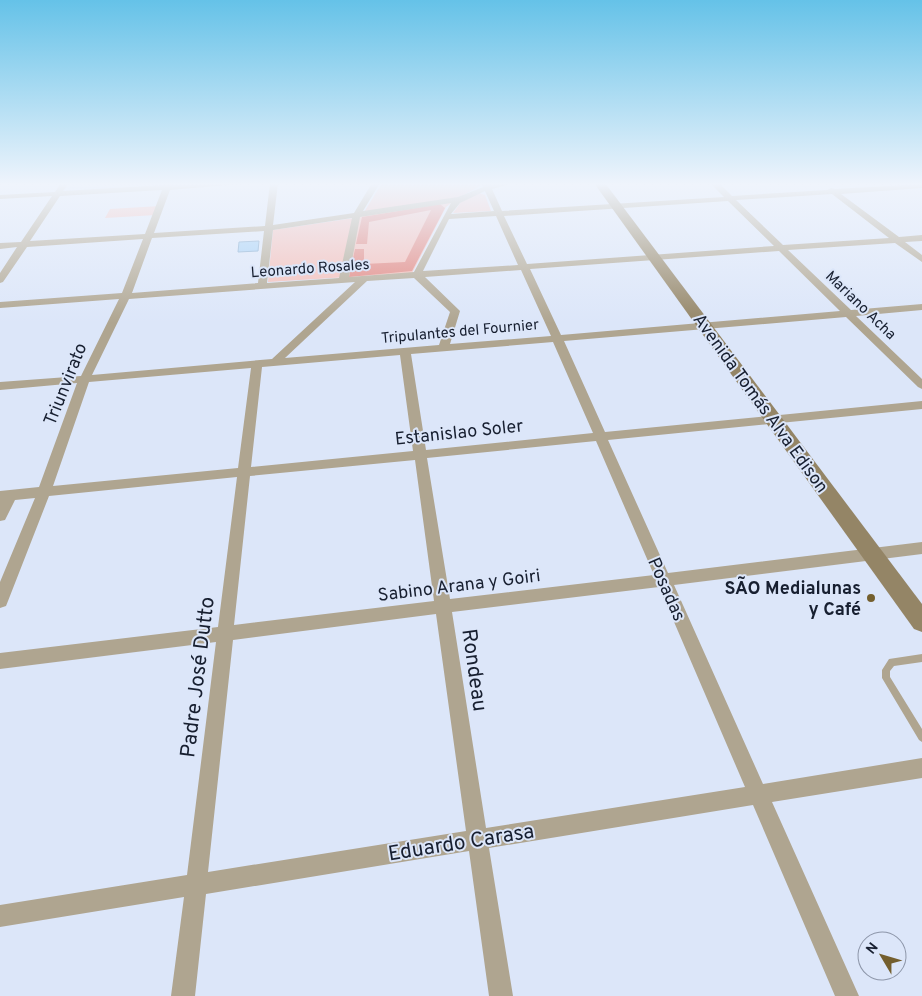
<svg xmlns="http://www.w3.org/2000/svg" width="922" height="996" viewBox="0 0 922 996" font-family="Overpass,sans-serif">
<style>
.built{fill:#cad9fa}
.green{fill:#f6bcb5}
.forest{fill:#e38078}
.building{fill:#a0cef6;stroke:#7da6cb}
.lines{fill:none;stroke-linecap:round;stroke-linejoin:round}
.lane{fill:#afa590;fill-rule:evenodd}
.street{fill:#afa590;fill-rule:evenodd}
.secondary{fill:#948566;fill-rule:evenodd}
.poi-dot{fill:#745f2e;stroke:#dce6f9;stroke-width:2}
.labels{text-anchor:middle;stroke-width:4;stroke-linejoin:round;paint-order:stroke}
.far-street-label{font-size:15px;fill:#171f30;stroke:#dce6f9}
.street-label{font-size:18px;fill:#171f30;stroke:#dce6f9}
.poi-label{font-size:18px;font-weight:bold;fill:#171f30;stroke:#dce6f9;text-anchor:end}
.near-street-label{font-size:21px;fill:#171f30;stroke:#dce6f9}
</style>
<rect width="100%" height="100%" fill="#dce6f9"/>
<path class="built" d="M 65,183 L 169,183 L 167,187 L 58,193 Z"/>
<path class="green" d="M 382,183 L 481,183 L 482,185 L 458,198 L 446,207 L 412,273 L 268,282 L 273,230 L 361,217 Z
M 479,193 L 485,195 L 491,211 L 453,213 L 461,202 Z
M 160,206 L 156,215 L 105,218 L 110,209 Z"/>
<path class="forest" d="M 440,204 L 445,208 L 412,271 L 349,277 L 355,249 L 364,249 L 364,264 L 405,262 L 431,210 L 369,222 L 367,244 L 356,244 L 362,217 Z"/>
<path class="building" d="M 259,241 L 258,251 L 238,252 L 239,242 Z"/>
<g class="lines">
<path class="lane" d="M 922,654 L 922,662 L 894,666 L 890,671 L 890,677 L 922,729 L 922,742 L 919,740 L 882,678 L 882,670 L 889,659 Z"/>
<path class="street" d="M 61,183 L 69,183 L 63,191 L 164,185 L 165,183 L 173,183 L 172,185 L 252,183 L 170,190 L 154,233 L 265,226 L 270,183 L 278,183 L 273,225 L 354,213 L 372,183 L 380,183 L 363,211 L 458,197 L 483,187 L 481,183 L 515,183 L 492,189 L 502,211 L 724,197 L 710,183 L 719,183 L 732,196 L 827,190 L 831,188 L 835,189 L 922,184 L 922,188 L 841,194 L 899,237 L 922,235 L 922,241 L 905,242 L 922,255 L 922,262 L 895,243 L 788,250 L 851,310 L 922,304 L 922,310 L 856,316 L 922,379 L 922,389 L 918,387 L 846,317 L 564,341 L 605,432 L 922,401 L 922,409 L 608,440 L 668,573 L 922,542 L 922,554 L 674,585 L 763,784 L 922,758 L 922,778 L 772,802 L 859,996 L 835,996 L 753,805 L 489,848 L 513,996 L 489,996 L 469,851 L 206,894 L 195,996 L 171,996 L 184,897 L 0,927 L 0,905 L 187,875 L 216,642 L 0,669 L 0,653 L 218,627 L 237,477 L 49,496 L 8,601 L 6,606 L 0,608 L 0,582 L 35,498 L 15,500 L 5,520 L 0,521 L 0,491 L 39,487 L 77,383 L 0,390 L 0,382 L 81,376 L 119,299 L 0,308 L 0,302 L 122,293 L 143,239 L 27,247 L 3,282 L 0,283 L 0,273 L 17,247 L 0,249 L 0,243 L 21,242 L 52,196 L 0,199 L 0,195 L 55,192 ZM 162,190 L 145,234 L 30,241 L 60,196 ZM 485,191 L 494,211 L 451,214 L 460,203 ZM 832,194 L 889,238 L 783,245 L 736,200 ZM 728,201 L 774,246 L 527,264 L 504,216 ZM 451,203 L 414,272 L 349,277 L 360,217 ZM 496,216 L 518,265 L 423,271 L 449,219 ZM 352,218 L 339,278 L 267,283 L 273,230 ZM 264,231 L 258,283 L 132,293 L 152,238 ZM 779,251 L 840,311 L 561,335 L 530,269 ZM 521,270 L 551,336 L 450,344 L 460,311 L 425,277 ZM 414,278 L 450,312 L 439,345 L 285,358 L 367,281 ZM 355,282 L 272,359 L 92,375 L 129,299 ZM 553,342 L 593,433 L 426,450 L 411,354 ZM 400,355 L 413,451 L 251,467 L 262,367 ZM 251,368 L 238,468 L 53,486 L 89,382 ZM 596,441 L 654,575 L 450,599 L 427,458 ZM 415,460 L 434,601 L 234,625 L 250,476 ZM 659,587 L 745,787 L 486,828 L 452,612 ZM 436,614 L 466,831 L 208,872 L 233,640 Z"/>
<path class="secondary" d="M 594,183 L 605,183 L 922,604 L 922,632 L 914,629 Z"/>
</g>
<linearGradient id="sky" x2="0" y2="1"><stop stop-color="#65c2e8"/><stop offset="0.57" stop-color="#eff4fc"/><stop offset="1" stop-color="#eff4fc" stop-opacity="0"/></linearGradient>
<rect width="922" height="323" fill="url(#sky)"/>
<circle class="poi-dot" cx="871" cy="598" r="5"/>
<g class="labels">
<g class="far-street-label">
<text transform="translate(310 268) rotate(-4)" y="5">Leonardo Rosales</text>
<text transform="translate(861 305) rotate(44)" y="5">Mariano Acha</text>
<text transform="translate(460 331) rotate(-5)" y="5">Tripulantes del Fournier</text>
</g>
<g class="street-label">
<text transform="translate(65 384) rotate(-68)" y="6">Triunvirato</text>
<text transform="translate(761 403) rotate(54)" y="6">Avenida Tomás Alva Edison</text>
<text transform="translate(459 432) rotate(-6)" y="6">Estanislao Soler</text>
<text transform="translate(459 585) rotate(-7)" y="6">Sabino Arana y Goiri</text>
<text transform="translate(667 589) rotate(66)" y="6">Posadas</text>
</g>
<g class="poi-label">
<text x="861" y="594">SÃO Medialunas<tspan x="861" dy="21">y Café</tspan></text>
</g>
<g class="near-street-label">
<text transform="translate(475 670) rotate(82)" y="7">Rondeau</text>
<text transform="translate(197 677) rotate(-83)" y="7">Padre José Dutto</text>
<text transform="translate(461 842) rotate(-9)" y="7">Eduardo Carasa</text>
</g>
</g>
<g transform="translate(882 956) rotate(308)"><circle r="24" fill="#dce6f9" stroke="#8d96a9"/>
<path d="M0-4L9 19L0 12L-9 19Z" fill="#745f2e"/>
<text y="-8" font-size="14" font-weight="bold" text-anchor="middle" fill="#171f30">N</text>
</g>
</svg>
